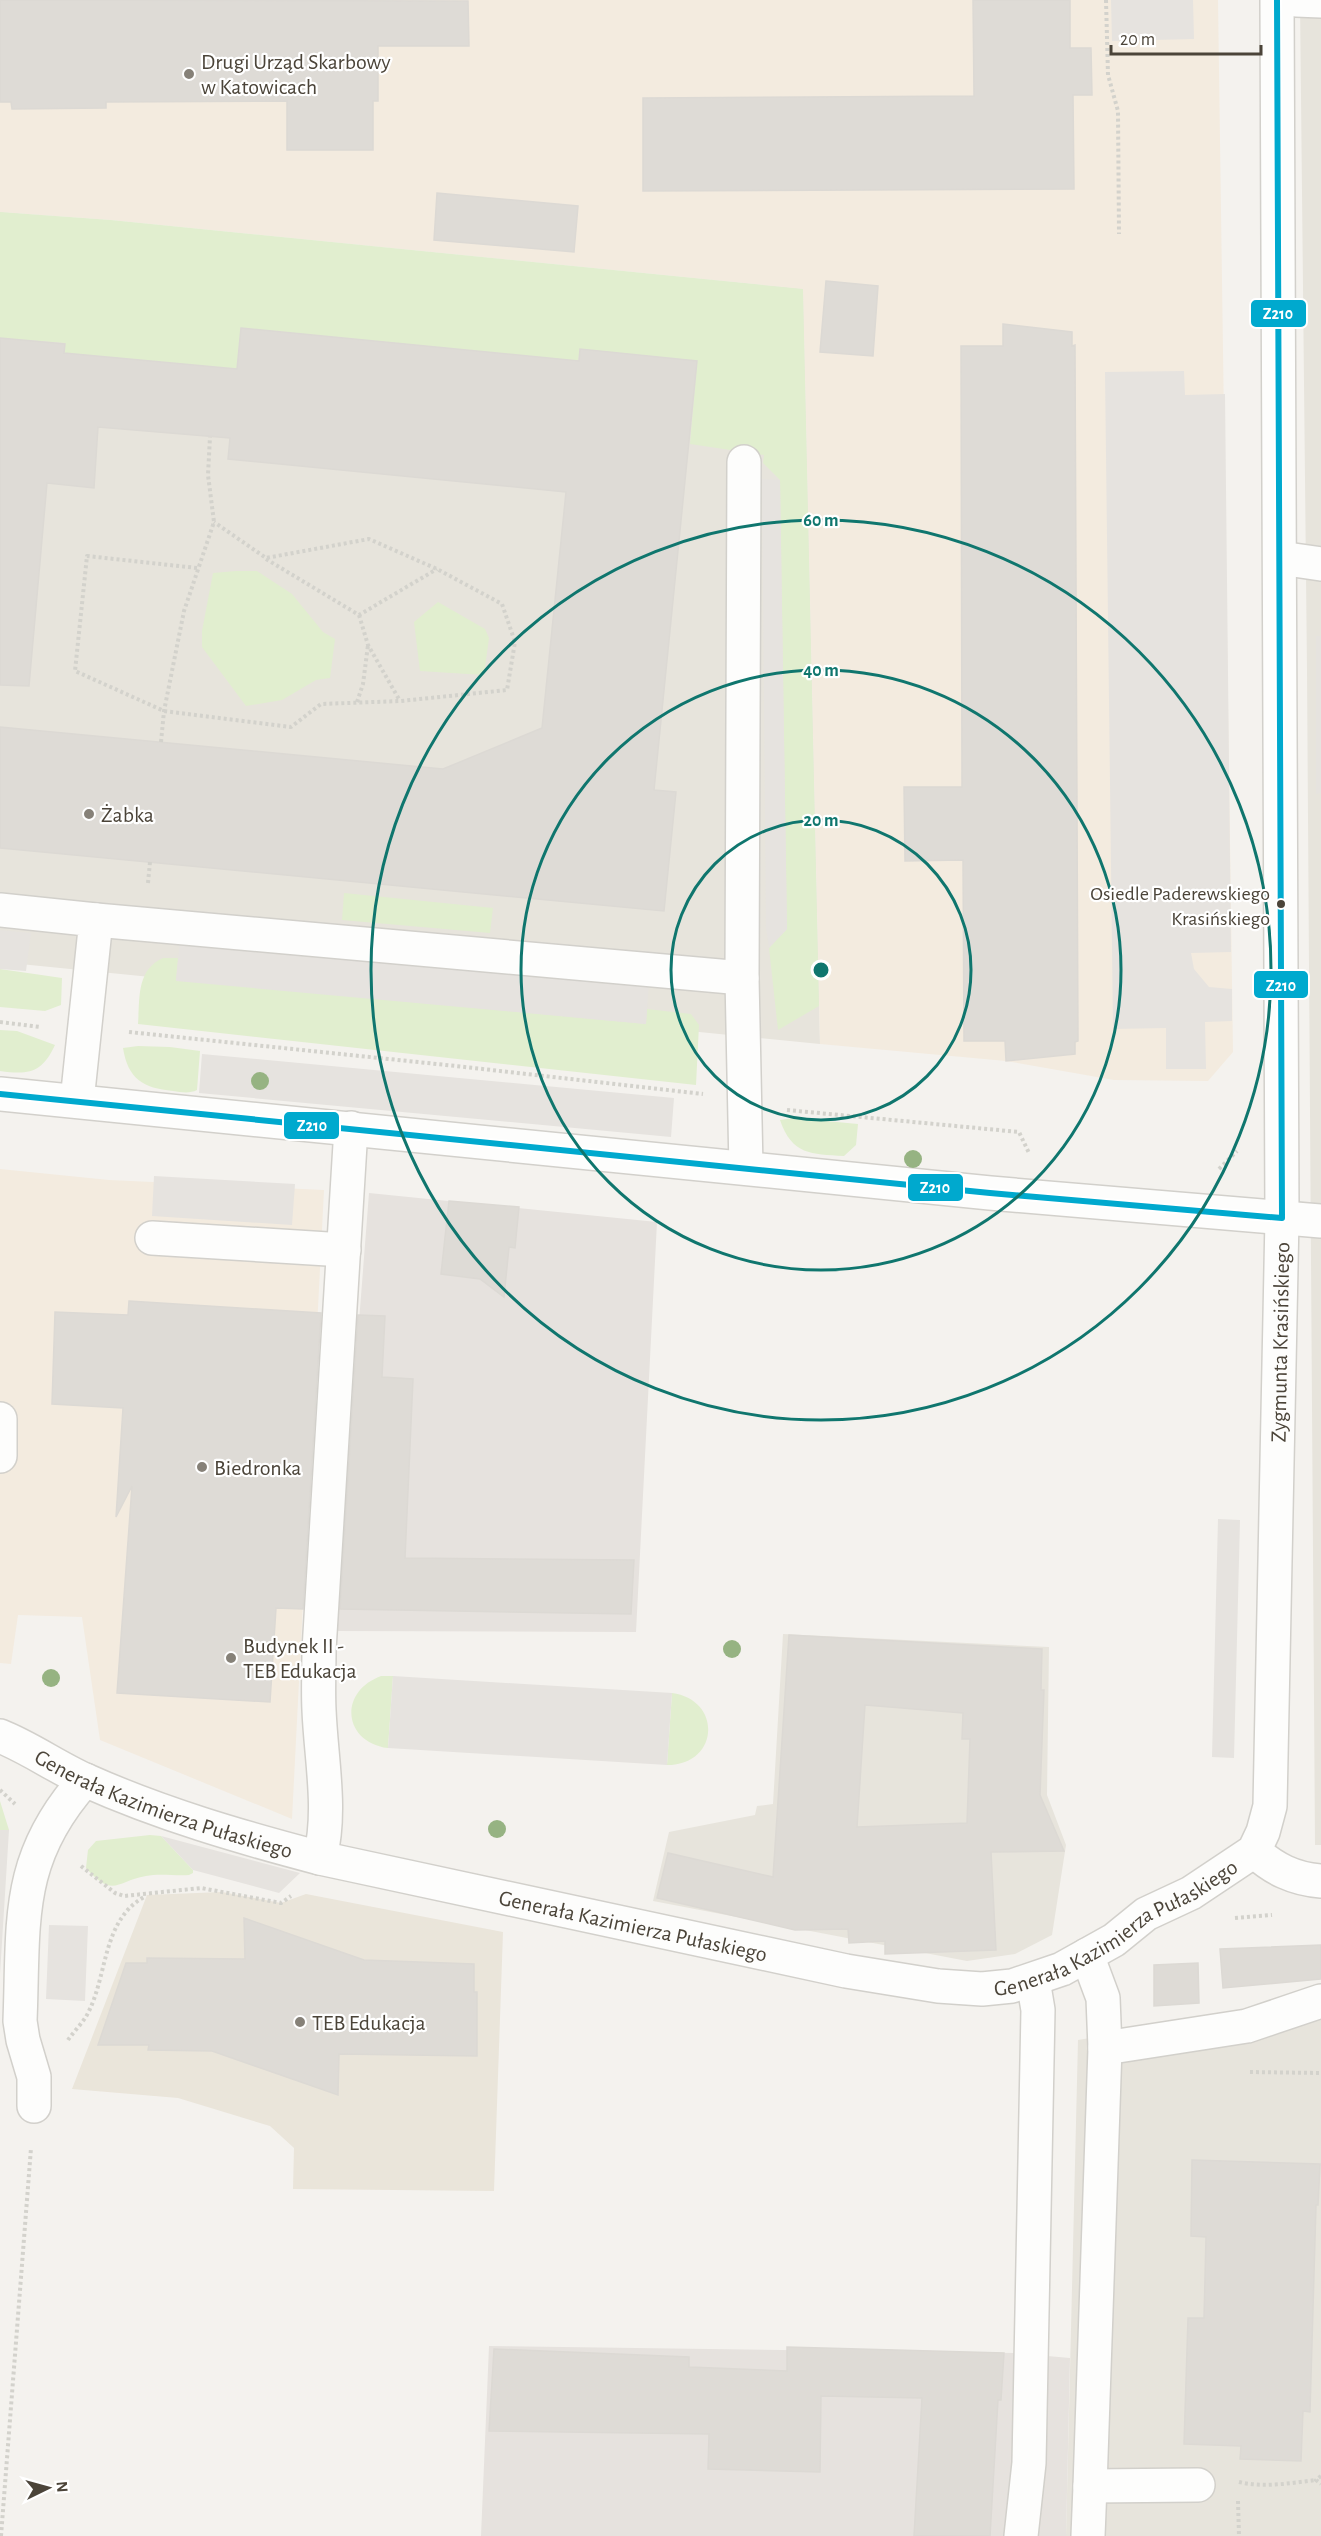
<svg xmlns="http://www.w3.org/2000/svg" width="1321" height="2536" viewBox="0 0 1321 2536" font-family="'Alegreya Sans',sans-serif">
<style>
.residential{fill:#e7e4dc}
.commercial{fill:#f3ebdf}
.industrial{fill:#e6e2de}
.education{fill:#eae5da}
.green{fill:#e1eecf}
.parking{fill:#e6e3df}
.building{fill:#dedbd6;stroke:#dcd9d4;stroke-width:1.5;fill-rule:evenodd}
.lines{fill:none;stroke-linecap:round;stroke-linejoin:round}
.minor-casing{stroke:#d2d0cb;stroke-width:36}
.path{stroke:#d3d2cc;stroke-width:4;stroke-dasharray:3 3;stroke-linecap:butt}
.minor{stroke:#fdfdfc;stroke-width:33}
.bus-1-casing{stroke:#fff;stroke-width:10}
.bus-1{stroke:#00a9ce;stroke-width:6}
.tree{fill:#96b382}
.ring{fill:none;stroke:#0f766e;stroke-width:3}
.poi-dot{fill:#868178;stroke:#fff;stroke-width:2}
.bus-dot{fill:#4b4439;stroke:#fff;stroke-width:2}
.labels{text-anchor:middle;stroke-width:4.5;stroke-linejoin:round;paint-order:stroke}
.bus-label{font-size:20px;fill:#4b4439;stroke:#fff;text-anchor:end}
.poi-label{font-size:22px;fill:#4b4439;stroke:#fff;text-anchor:start}
.street-label{font-size:22px;fill:#4b4439;stroke:#fff}
.centre{fill:#0f766e;stroke:#fff;stroke-width:3}
.ring-label{font-size:18px;text-anchor:middle;font-weight:bold;fill:#0f766e;stroke:#fff;stroke-width:4.5;stroke-linejoin:round;paint-order:stroke}
.line-badge{stroke:#fff;stroke-width:2}
.badge-label{font-size:16px;text-anchor:middle;font-weight:bold;fill:#fff}
</style>
<rect width="100%" height="100%" fill="#f4f2ee"/>
<path class="residential" d="M 1300,0 L 1321,0 L 1321,1845 L 1315,1845 L 1307,671 Z
M 0,212 L 803,289 L 820,1044 L 0,962 Z
M 783,1634 L 1049,1647 L 1047,1795 L 1066,1845 L 1052,1935 L 1015,1954 L 967,1961 L 653,1901 L 669,1832 L 755,1815 L 757,1806 L 773,1804 Z
M 1321,2005 L 1321,2536 L 1066,2536 L 1078,2040 L 1186,2022 Z"/>
<path class="commercial" d="M 0,0 L 1218,0 L 1233,1052 L 1208,1081 L 1114,1080 L 1006,1061 L 820,1044 L 803,289 L 111,220 L 0,212 Z
M 0,1169 L 109,1180 L 324,1190 L 292,1819 L 100,1740 L 82,1617 L 18,1615 L 11,1664 L 0,1663 Z"/>
<path class="industrial" d="M 369,1193 L 657,1222 L 636,1632 L 335,1631 Z
M 489,2346 L 1014,2353 L 1070,2358 L 1066,2536 L 481,2536 Z"/>
<path class="education" d="M 222,1892 L 281,1903 L 306,1894 L 503,1932 L 494,2191 L 293,2189 L 294,2148 L 270,2126 L 178,2098 L 72,2089 L 147,1895 Z"/>
<path class="green" d="M 0,212 L 111,220 L 803,289 L 819,1006 L 778,1030 L 769,948 L 787,929 L 780,480 L 763,463 L 764,455 L 690,444 L 697,361 L 580,349 L 578,361 L 241,328 L 237,369 L 64,353 L 65,343 L 0,338 Z
M 236,571 L 257,571 L 292,594 L 323,632 L 335,639 L 330,678 L 316,680 L 282,700 L 246,706 L 202,647 L 202,631 L 213,573 Z
M 438,602 L 485,629 L 489,638 L 484,675 L 420,671 L 414,622 Z
M 344,893 L 493,908 L 490,933 L 342,920 Z
M 163,958 L 178,958 L 176,980 L 646,1024 L 647,1009 L 691,1014 L 699,1025 L 696,1085 L 138,1024 C 140,999 136,970 163,958 Z
M 0,969 L 62,978 L 61,1005 L 45,1011 L 0,1007 Z
M 0,1030 L 17,1031 L 55,1045 C 42,1073 29,1075 0,1071 Z
M 138,1046 L 170,1047 L 200,1051 L 197,1090 C 189,1094 181,1092 173,1091 C 143,1088 128,1079 123,1048 Z
M 794,1118 L 858,1124 L 856,1145 L 844,1156 C 811,1154 792,1155 780,1120 Z
M 381,1676 L 393,1676 L 388,1748 C 343,1742 338,1692 381,1676 Z
M 672,1693 C 723,1700 719,1765 667,1765 Z
M 0,1801 L 9,1830 L 0,1830 Z
M 150,1835 L 161,1836 L 193,1870 L 193,1873 L 189,1875 C 175,1876 159,1873 146,1876 C 116,1881 114,1899 86,1868 L 88,1850 L 96,1841 Z"/>
<path class="parking" d="M 1111,0 L 1193,0 L 1194,39 L 1112,41 Z
M 1184,371 L 1185,395 L 1225,394 L 1231,952 L 1191,953 L 1194,969 L 1209,987 L 1232,989 L 1232,1021 L 1205,1022 L 1206,1069 L 1166,1069 L 1166,1028 L 1113,1029 L 1105,372 Z
M 762,479 L 780,480 L 787,929 L 769,948 L 766,928 Z
M 1316,636 L 1321,636 L 1321,793 L 1316,794 Z
M 0,930 L 31,933 L 26,971 L 0,969 Z
M 180,940 L 649,983 L 646,1024 L 176,981 Z
M 202,1054 L 674,1098 L 671,1137 L 199,1093 Z
M 154,1176 L 295,1184 L 292,1225 L 152,1216 Z
M 1218,1519 L 1240,1520 L 1234,1758 L 1212,1757 Z
M 393,1676 L 672,1693 L 667,1765 L 388,1748 Z
M 0,1830 L 9,1830 L 0,1974 Z
M 161,1836 L 300,1873 L 279,1893 L 193,1870 Z
M 49,1925 L 88,1926 L 85,2001 L 46,1999 Z"/>
<path class="building" d="M 0,0 L 468,1 L 469,46 L 378,46 L 378,101 L 373,101 L 373,150 L 287,150 L 287,101 L 106,102 L 106,108 L 12,109 L 11,102 L 0,102 Z
M 973,0 L 1070,0 L 1070,48 L 1091,48 L 1092,95 L 1073,95 L 1074,189 L 643,191 L 643,98 L 974,96 Z
M 437,193 L 578,206 L 574,252 L 434,240 Z
M 826,281 L 878,286 L 873,356 L 820,352 Z
M 1003,324 L 1072,332 L 1072,346 L 1075,345 L 1078,1041 L 1075,1042 L 1075,1054 L 1006,1061 L 1005,1041 L 964,1041 L 963,860 L 905,861 L 904,787 L 962,787 L 961,346 L 1003,346 Z
M 241,328 L 579,361 L 580,349 L 697,361 L 654,790 L 676,792 L 664,911 L 0,848 L 0,727 L 443,769 L 542,728 L 566,492 L 228,459 L 230,438 L 98,427 L 94,488 L 47,483 L 29,686 L 0,685 L 0,338 L 65,344 L 64,353 L 237,369 Z
M 449,1201 L 519,1207 L 515,1248 L 509,1247 L 504,1297 L 480,1279 L 441,1274 Z
M 129,1301 L 321,1313 L 303,1609 L 276,1608 L 270,1702 L 117,1693 L 132,1486 L 116,1517 L 123,1408 L 52,1404 L 55,1312 L 128,1315 Z
M 358,1315 L 385,1316 L 382,1377 L 413,1379 L 405,1558 L 634,1560 L 631,1614 L 340,1609 Z
M 789,1635 L 1042,1649 L 1041,1690 L 1044,1690 L 1040,1795 L 1064,1851 L 991,1852 L 996,1950 L 885,1954 L 885,1941 L 849,1943 L 848,1929 L 795,1930 L 657,1898 L 668,1853 L 773,1877 ZM 865,1705 L 963,1713 L 962,1739 L 970,1739 L 967,1823 L 857,1827 Z
M 244,1918 L 364,1960 L 474,1964 L 474,1992 L 477,1992 L 477,2056 L 339,2054 L 338,2095 L 212,2051 L 148,2050 L 149,2045 L 98,2045 L 126,1963 L 147,1963 L 147,1958 L 245,1959 Z
M 1321,1945 L 1321,1979 L 1223,1988 L 1220,1949 Z
M 1198,1963 L 1199,2003 L 1154,2006 L 1154,1965 Z
M 1192,2160 L 1320,2164 L 1318,2205 L 1316,2205 L 1310,2412 L 1303,2411 L 1301,2461 L 1240,2459 L 1241,2446 L 1184,2444 L 1188,2318 L 1204,2318 L 1206,2237 L 1191,2236 Z
M 787,2347 L 1004,2353 L 1001,2400 L 998,2400 L 990,2536 L 914,2536 L 922,2398 L 821,2396 L 820,2472 L 708,2469 L 709,2434 L 489,2431 L 494,2349 L 689,2357 L 689,2367 L 787,2371 Z"/>
<g class="lines">
<g class="minor-casing">
<g id="minor">
<path d="M 1296,0 L 1321,1"/>
<path d="M 1280,558 L 1321,564"/>
<path d="M 0,910 L 96,920 L 77,1101"/>
<path d="M 96,920 L 742,978 L 744,462"/>
<path d="M 742,978 L 746,1168"/>
<path d="M 0,1094 L 990,1193 L 1321,1221"/>
<path d="M 152,1238 L 344,1250"/>
<path d="M 0,1419 L 0,1456"/>
<path id="s1" d="M 0,1736 C 30,1748 56,1767 85,1780 C 161,1814 240,1837 320,1858 L 846,1971 L 938,1986 L 982,1989 L 1012,1986 L 1062,1969 L 1114,1940 L 1146,1914 L 1191,1893 L 1254,1851 L 1263,1832 L 1270,1806 L 1282,1218 L 1277,0"/>
<path d="M 1254,1851 C 1274,1869 1294,1879 1321,1881"/>
<path d="M 320,1858 C 332,1810 321,1759 319,1710 C 318,1690 319,1670 319,1650 L 351,1128"/>
<path d="M 1087,1955 L 1103,1998 L 1105,2048 L 1090,2486 L 1198,2485"/>
<path d="M 1105,2048 L 1247,2026 L 1321,2001"/>
<path d="M 34,2106 L 34,2077 L 23,2040 L 20,2021 C 24,1922 14,1859 85,1780"/>
<path d="M 1021,2536 L 1029,2463 L 1038,2010 L 1033,1980"/>
<path d="M 1088,2536 L 1090,2486"/>
</g>
</g>
<path class="path" d="M 1106,0 L 1108,75 L 1118,111 L 1119,234
M 266,559 L 359,615 L 437,569
M 197,568 L 87,556 L 75,671 L 164,711 L 291,727 L 321,704 L 401,701 L 507,690 L 515,642 L 502,604 L 437,569 L 369,539 L 266,558 L 214,522
M 359,615 L 368,645 L 400,701
M 357,702 L 363,684 L 368,645
M 161,742 L 164,711 L 184,611 L 214,522 L 208,475 L 210,437
M 148,883 L 150,862
M 0,1022 L 40,1027
M 129,1032 L 456,1066 L 703,1094
M 787,1110 L 1019,1132 L 1029,1153
M 1219,1169 L 1237,1151
M 0,1790 L 15,1804
M 81,1866 L 115,1893 L 124,1896 L 201,1888 L 281,1903 L 291,1896
M 1235,1918 L 1272,1915
M 68,2040 C 74,2031 83,2023 88,2013 C 108,1974 102,1921 144,1897
M 1250,2072 L 1321,2073
M 1321,2476 L 1316,2480 L 1321,2484
M 1239,2482 C 1264,2488 1291,2483 1316,2480
M 1238,2501 L 1239,2536
M 1,2536 L 31,2148"/>
<use href="#minor" class="minor"/>
<g class="bus-1-casing">
<path id="bus-1" d="M 0,1094 L 990,1193 L 1282,1218 L 1277,0"/>
</g>
<use href="#bus-1" class="bus-1"/>
</g>
<g class="tree">
<circle cx="260" cy="1081" r="9"/>
<circle cx="913" cy="1159" r="9"/>
<circle cx="732" cy="1649" r="9"/>
<circle cx="51" cy="1678" r="9"/>
<circle cx="497" cy="1829" r="9"/>
</g>
<g class="ring">
<circle cx="821" cy="970" r="150"/>
<circle cx="821" cy="970" r="300"/>
<circle cx="821" cy="970" r="450"/>
</g>
<g class="poi-dot">
<circle cx="189" cy="74" r="6"/>
<circle cx="89" cy="814" r="6"/>
<circle cx="202" cy="1467" r="6"/>
<circle cx="231" cy="1658" r="6"/>
<circle cx="300" cy="2022" r="6"/>
</g>
<circle class="bus-dot" cx="1281" cy="904" r="5"/>
<g class="labels">
<g class="bus-label">
<text x="1270" y="900">Osiedle Paderewskiego<tspan x="1270" dy="25">Krasińskiego</tspan></text>
</g>
<g class="poi-label">
<text x="201" y="69">Drugi Urząd Skarbowy<tspan x="201" dy="25">w Katowicach</tspan></text>
<text x="101" y="822">Żabka</text>
<text x="214" y="1475">Biedronka</text>
<text x="243" y="1653">Budynek II -<tspan x="243" dy="25">TEB Edukacja</tspan></text>
<text x="312" y="2030">TEB Edukacja</text>
</g>
<g class="street-label">
<text dy="8" stroke="none"><textPath href="#s1" startOffset="1840">Zygmunta Krasińskiego</textPath></text>
<text dy="8" stroke="none"><textPath href="#s1" startOffset="178">Generała Kazimierza Pułaskiego</textPath></text>
<text dy="8" stroke="none"><textPath href="#s1" startOffset="1168">Generała Kazimierza Pułaskiego</textPath></text>
<text dy="8" stroke="none"><textPath href="#s1" startOffset="664">Generała Kazimierza Pułaskiego</textPath></text>
</g>
</g>
<circle cx="821" cy="970" r="9" class="centre"/>
<g class="ring-label">
<text x="821" y="526">60 m</text>
<text x="821" y="676">40 m</text>
<text x="821" y="826">20 m</text>
</g>
<g class="line-badge">
<rect x="1250" y="299" width="57" height="29" rx="6" fill="#00a9ce"/>
<rect x="1253" y="970" width="56" height="29" rx="6" fill="#00a9ce"/>
<rect x="283" y="1111" width="57" height="29" rx="6" fill="#00a9ce"/>
<rect x="907" y="1173" width="57" height="29" rx="6" fill="#00a9ce"/>
</g>
<g class="badge-label">
<text x="1278" y="319">Z210</text>
<text x="1281" y="991">Z210</text>
<text x="312" y="1131">Z210</text>
<text x="935" y="1193">Z210</text>
</g>
<g transform="translate(48 2488) rotate(85)" stroke="#ffffff" stroke-width="4.5" paint-order="stroke">
<path d="M0-4.5L10 22L0 15L-10 22Z" fill="#4b4439"/>
<text y="-9" font-size="16" font-weight="bold" text-anchor="middle" fill="#4b4439">N</text>
</g>
<path d="M1111 45v9h150v-9" fill="none" stroke="#4b4439" stroke-width="3"/>
<text x="1120" y="45" font-size="18" fill="#4b4439" stroke="#ffffff" stroke-width="4.5" paint-order="stroke">20 m</text>
</svg>
